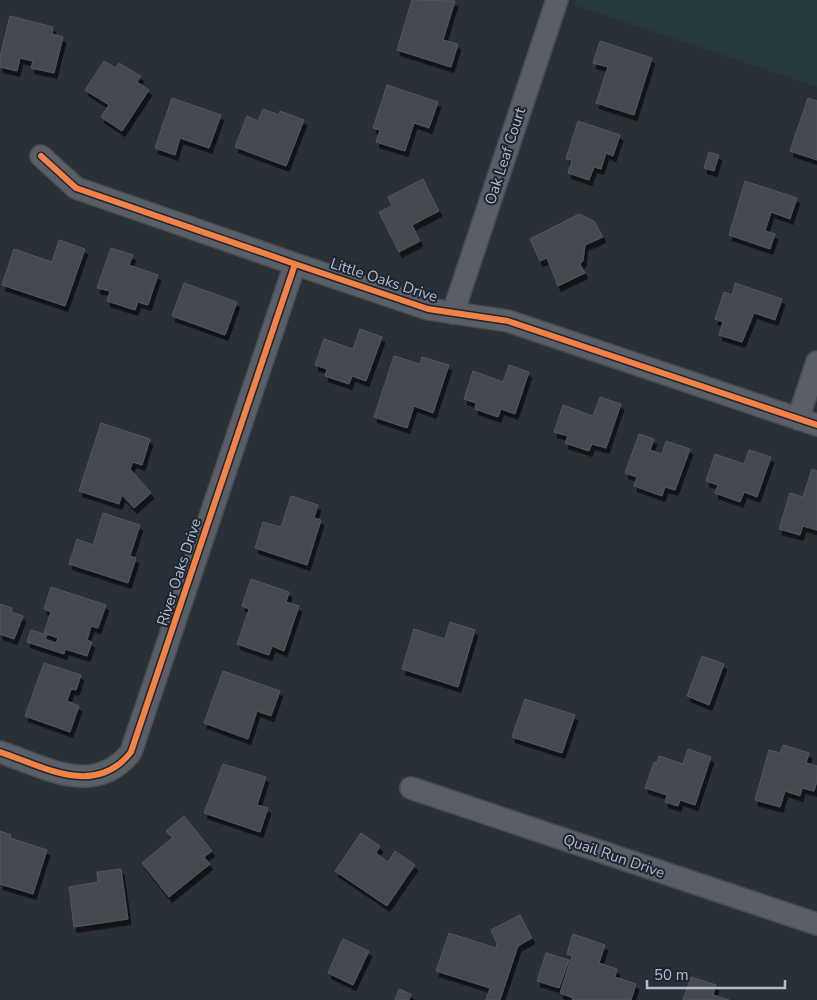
<svg xmlns="http://www.w3.org/2000/svg" width="817" height="1000" viewBox="0 0 817 1000" font-family="'Nunito Sans',sans-serif">
<style>
.green{fill:#273a3e}
.building{fill:#444950;stroke:#52575f;filter:url(#shadow)}
.lines{fill:none;stroke-linecap:round;stroke-linejoin:round}
.minor-casing{stroke:#484c53;stroke-width:24}
.minor{stroke:#5a5e66;stroke-width:21}
.cycleway-casing{stroke:#1d2633;stroke-width:9}
.cycleway{stroke:#f48246;stroke-width:6}
.labels{text-anchor:middle;stroke-width:4;stroke-linejoin:round;paint-order:stroke}
.street-label{font-size:15px;fill:#b4bcc9;stroke:#1d2633}
</style>
<defs>
<filter id="shadow"><feDropShadow dx="3" dy="5.5" stdDeviation="0" flood-color="#0009"/></filter>
</defs>
<rect width="100%" height="100%" fill="#2a3038"/>
<path class="green" d="M 576,0 L 817,0 L 817,87 L 574,5 Z"/>
<path class="building" d="M 412,0 L 455,1 L 443,40 L 458,44 L 451,67 L 397,50 Z
M 10,16 L 53,27 L 52,34 L 63,37 L 54,73 L 31,68 L 33,61 L 20,58 L 17,71 L 0,67 L 0,57 Z
M 600,41 L 652,58 L 634,115 L 596,103 L 608,67 L 593,63 Z
M 104,61 L 116,68 L 119,63 L 141,76 L 137,82 L 149,90 L 122,131 L 101,117 L 109,105 L 85,90 Z
M 387,85 L 438,102 L 429,128 L 414,123 L 405,151 L 376,142 L 380,130 L 373,128 Z
M 172,98 L 221,115 L 209,148 L 180,138 L 175,155 L 155,148 Z
M 808,98 L 817,101 L 817,160 L 790,151 Z
M 263,109 L 279,115 L 280,111 L 304,120 L 286,166 L 235,147 L 247,116 L 258,121 Z
M 578,121 L 620,135 L 613,156 L 606,153 L 601,169 L 594,167 L 589,180 L 568,173 L 572,160 L 566,159 Z
M 709,152 L 719,155 L 714,171 L 704,168 Z
M 423,179 L 439,211 L 412,225 L 420,241 L 399,252 L 379,212 L 392,206 L 388,197 Z
M 745,181 L 797,198 L 790,219 L 771,212 L 765,231 L 775,234 L 770,249 L 729,235 Z
M 579,214 L 594,221 L 603,237 L 585,245 L 583,261 L 580,264 L 585,273 L 558,286 L 547,258 L 540,261 L 530,239 Z
M 59,240 L 85,249 L 65,306 L 2,285 L 14,249 L 52,262 Z
M 111,248 L 133,255 L 129,265 L 158,275 L 148,305 L 138,302 L 135,310 L 107,301 L 110,291 L 97,288 Z
M 184,283 L 237,302 L 225,335 L 172,316 Z
M 735,283 L 782,299 L 775,320 L 754,313 L 742,342 L 719,335 L 723,322 L 715,319 L 724,292 L 732,295 Z
M 360,329 L 382,337 L 366,381 L 352,376 L 349,384 L 325,376 L 327,369 L 315,365 L 324,339 L 353,349 Z
M 394,356 L 420,364 L 422,357 L 449,365 L 433,413 L 414,406 L 407,428 L 374,417 Z
M 509,365 L 529,372 L 515,414 L 501,409 L 498,417 L 475,409 L 476,403 L 464,399 L 473,371 L 503,382 Z
M 600,397 L 621,404 L 606,448 L 592,444 L 589,451 L 565,443 L 568,436 L 554,432 L 563,405 L 593,416 Z
M 101,423 L 150,439 L 142,465 L 133,462 L 130,469 L 151,493 L 134,508 L 122,495 L 119,504 L 79,491 Z
M 639,434 L 654,439 L 650,450 L 662,454 L 666,441 L 690,449 L 675,490 L 665,487 L 662,496 L 634,486 L 637,477 L 625,473 Z
M 749,450 L 771,457 L 757,497 L 744,492 L 740,502 L 715,493 L 718,485 L 706,481 L 715,454 L 744,464 Z
M 812,469 L 817,471 L 817,530 L 803,526 L 800,535 L 779,529 L 790,493 L 803,497 Z
M 291,496 L 318,505 L 314,518 L 321,520 L 307,565 L 255,548 L 263,522 L 281,527 Z
M 103,513 L 140,525 L 130,556 L 136,558 L 128,583 L 69,564 L 77,539 L 93,545 Z
M 251,579 L 289,592 L 286,602 L 299,606 L 284,651 L 272,646 L 269,655 L 237,644 L 249,609 L 242,606 Z
M 51,587 L 106,605 L 98,628 L 91,626 L 87,640 L 92,642 L 87,656 L 65,649 L 64,654 L 27,642 L 31,630 L 47,635 L 45,639 L 56,643 L 58,638 L 44,633 L 51,612 L 44,609 Z
M 0,604 L 12,608 L 11,612 L 23,616 L 14,639 L 0,634 Z
M 450,622 L 475,630 L 458,687 L 402,669 L 414,629 L 445,639 Z
M 702,656 L 724,664 L 709,705 L 687,696 Z
M 44,663 L 81,675 L 76,690 L 71,689 L 67,701 L 79,706 L 70,732 L 25,716 Z
M 223,671 L 280,691 L 271,716 L 257,711 L 248,739 L 204,723 Z
M 525,699 L 575,715 L 562,753 L 512,737 Z
M 783,745 L 809,753 L 806,763 L 817,766 L 817,781 L 814,791 L 802,788 L 800,796 L 785,791 L 780,807 L 755,800 L 769,750 L 780,753 Z
M 688,749 L 711,757 L 695,805 L 680,800 L 678,806 L 665,802 L 667,795 L 645,788 L 654,762 L 657,763 L 659,756 L 683,764 Z
M 223,764 L 266,777 L 257,805 L 268,808 L 260,832 L 204,813 Z
M 184,816 L 212,851 L 204,857 L 210,864 L 169,897 L 142,863 L 172,838 L 166,831 Z
M 0,831 L 11,835 L 10,838 L 47,850 L 33,894 L 0,884 Z
M 361,833 L 380,846 L 376,853 L 388,862 L 395,851 L 415,865 L 387,906 L 335,871 Z
M 121,869 L 128,919 L 74,927 L 69,887 L 98,882 L 97,872 Z
M 520,915 L 532,938 L 518,946 L 500,1000 L 486,1000 L 490,988 L 436,971 L 449,933 L 496,948 L 497,943 L 491,930 Z
M 573,934 L 605,945 L 599,963 L 617,969 L 615,977 L 636,984 L 631,1000 L 572,1000 L 573,998 L 560,993 L 572,956 L 567,954 Z
M 343,939 L 369,951 L 353,985 L 328,973 Z
M 546,953 L 569,960 L 559,988 L 537,981 Z
M 691,977 L 716,985 L 713,995 L 729,1000 L 683,1000 Z
M 399,989 L 411,994 L 409,1000 L 395,1000 Z"/>
<g class="lines">
<g class="minor-casing">
<path id="minor" d="M 41,156 L 76,188 L 295,264 L 428,309 L 508,321 L 817,425
M 453,313 L 557,0
M 798,419 L 817,362
M 0,752 C 45,767 95,798 131,752 L 295,264
M 411,788 L 817,924"/>
</g>
<use href="#minor" class="minor"/>
<g class="cycleway-casing">
<path id="cycleway" d="M 41,156 L 76,188 L 295,264 L 428,309 L 508,321 L 817,425
M 0,752 C 45,767 95,798 131,752 L 295,264"/>
</g>
<use href="#cycleway" class="cycleway"/>
</g>
<g class="labels">
<g class="street-label">
<text transform="translate(505 156) rotate(-72)" y="5">Oak Leaf Court</text>
<text transform="translate(384 280) rotate(18)" y="5">Little Oaks Drive</text>
<text transform="translate(179 572) rotate(-72)" y="5">River Oaks Drive</text>
<text transform="translate(614 856) rotate(19)" y="5">Quail Run Drive</text>
</g>
</g>
<path d="M647 980v8h138v-8" fill="none" stroke="#b4bcc9" stroke-width="2.5"/>
<text x="654" y="980" font-size="15" fill="#b4bcc9" stroke="#1d2633" stroke-width="4" paint-order="stroke">50 m</text>
</svg>
